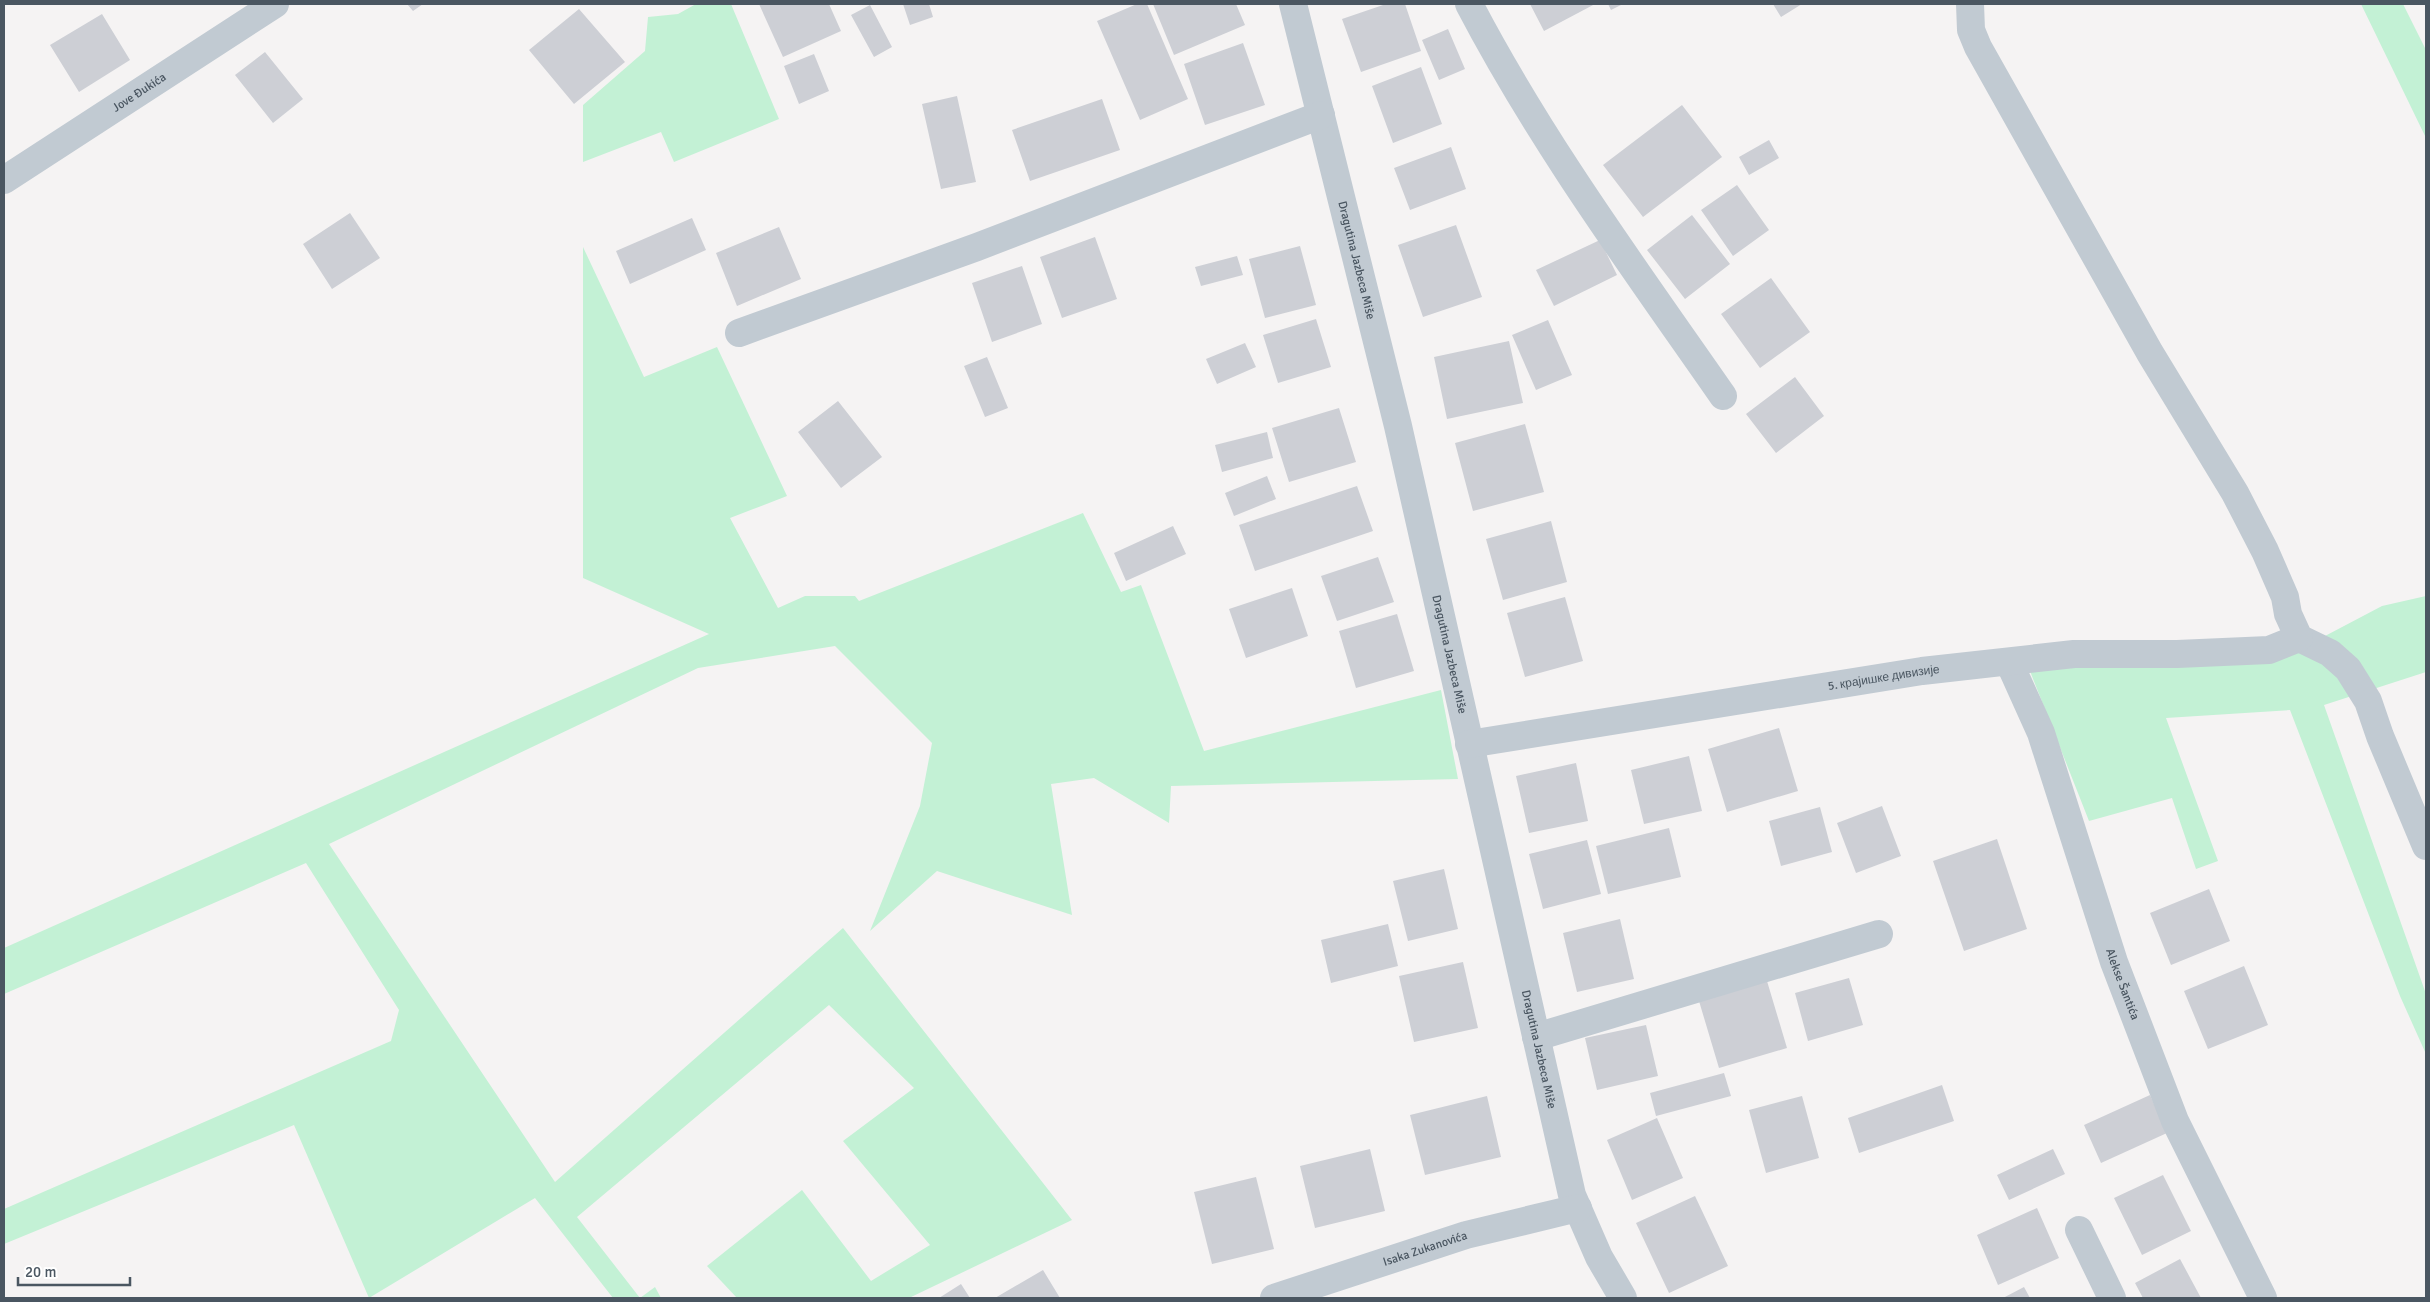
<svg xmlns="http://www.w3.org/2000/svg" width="2430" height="1302" viewBox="0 0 2430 1302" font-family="Signika,sans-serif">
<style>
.green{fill:#c3f1d5}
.building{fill:#cdcfd5}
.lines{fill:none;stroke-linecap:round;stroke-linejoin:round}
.minor{stroke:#c1cad2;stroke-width:28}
.labels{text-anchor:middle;stroke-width:5;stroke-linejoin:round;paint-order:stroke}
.street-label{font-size:12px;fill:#4a5661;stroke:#fff}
</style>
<rect width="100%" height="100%" fill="#f5f3f3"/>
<path class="green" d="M 696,4 L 731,4 L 779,119 L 674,162 L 661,132 L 583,162 L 583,105 L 645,51 L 648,17 L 678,14 Z
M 2361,4 L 2403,4 L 2426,50 L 2426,138 Z
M 583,247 L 644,377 L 717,347 L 787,496 L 730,518 L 778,608 L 805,596 L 855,596 L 859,601 L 1083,513 L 1121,592 L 1141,585 L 1204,751 L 1441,690 L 1458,779 L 1171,786 L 1169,823 L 1094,778 L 1051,784 L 1072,915 L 937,871 L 870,931 L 920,806 L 932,743 L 835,646 L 698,668 L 329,844 L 555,1182 L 843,928 L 1072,1220 L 909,1298 L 737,1298 L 707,1266 L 802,1190 L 871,1281 L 930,1245 L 843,1141 L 914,1088 L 829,1005 L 577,1217 L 640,1298 L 613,1298 L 535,1198 L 369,1298 L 294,1125 L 4,1244 L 4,1209 L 391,1041 L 399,1010 L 306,863 L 4,994 L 4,948 L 709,634 L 583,578 Z
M 2426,596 L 2426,672 L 2324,705 L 2426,994 L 2426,1054 L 2400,996 L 2290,710 L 2166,718 L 2218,861 L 2196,869 L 2172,798 L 2089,821 L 2026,661 L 2325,636 L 2382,606 Z
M 655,1287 L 661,1298 L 640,1298 Z"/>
<path class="building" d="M 407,4 L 423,4 L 413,11 Z
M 759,4 L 829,4 L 841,31 L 783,57 Z
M 903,4 L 929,4 L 933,17 L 910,25 Z
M 1137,4 L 1147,4 L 1188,99 L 1140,120 L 1097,21 Z
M 1153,4 L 1236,4 L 1245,25 L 1174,55 Z
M 1386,4 L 1405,4 L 1421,51 L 1361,72 L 1342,19 Z
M 1530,4 L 1595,4 L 1544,31 Z
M 1608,4 L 1623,4 L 1611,10 Z
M 1773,4 L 1802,4 L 1781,17 Z
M 870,5 L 892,47 L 874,57 L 851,15 Z
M 579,9 L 625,62 L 574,104 L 529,50 Z
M 102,14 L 130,60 L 79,92 L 50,45 Z
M 1448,29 L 1465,69 L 1439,80 L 1422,40 Z
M 1243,43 L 1265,105 L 1205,125 L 1184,64 Z
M 265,52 L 303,99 L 273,123 L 235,75 Z
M 814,54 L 829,91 L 799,104 L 784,66 Z
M 1421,67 L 1442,124 L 1393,143 L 1372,86 Z
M 957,96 L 976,182 L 941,189 L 922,104 Z
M 1102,99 L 1120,150 L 1030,181 L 1012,130 Z
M 1682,105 L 1722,157 L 1643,217 L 1603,165 Z
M 1769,140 L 1779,158 L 1749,175 L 1739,157 Z
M 1451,147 L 1466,189 L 1410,210 L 1394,168 Z
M 1737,185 L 1769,230 L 1733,256 L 1701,210 Z
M 350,213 L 380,258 L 332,289 L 303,244 Z
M 1692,215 L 1730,264 L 1685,299 L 1647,250 Z
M 692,218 L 706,250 L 630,284 L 616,251 Z
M 1456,225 L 1482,297 L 1423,317 L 1398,245 Z
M 779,227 L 801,279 L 737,306 L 716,253 Z
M 1095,237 L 1117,299 L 1062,318 L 1040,257 Z
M 1600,240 L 1617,275 L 1554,306 L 1536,270 Z
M 1300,246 L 1316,305 L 1265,318 L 1249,259 Z
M 1237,256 L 1243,275 L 1201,286 L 1195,267 Z
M 1022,266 L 1042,324 L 992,342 L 972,283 Z
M 1771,278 L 1810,332 L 1760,368 L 1721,314 Z
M 1316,319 L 1331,367 L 1278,383 L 1263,335 Z
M 1548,320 L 1572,375 L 1536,390 L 1512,335 Z
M 1509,341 L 1523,403 L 1447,419 L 1434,357 Z
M 1245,343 L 1256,367 L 1217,384 L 1206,359 Z
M 987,357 L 1008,408 L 985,417 L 964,366 Z
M 1795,377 L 1824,416 L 1776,453 L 1746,414 Z
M 838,401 L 882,457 L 841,488 L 798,432 Z
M 1339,408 L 1356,462 L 1289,482 L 1272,428 Z
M 1525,424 L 1544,492 L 1473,511 L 1455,443 Z
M 1267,432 L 1273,458 L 1222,472 L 1215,445 Z
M 1267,476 L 1276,499 L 1234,516 L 1225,493 Z
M 1357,486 L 1373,531 L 1255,571 L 1239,525 Z
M 1551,521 L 1567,582 L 1503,600 L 1486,539 Z
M 1173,526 L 1186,554 L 1126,581 L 1114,553 Z
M 1378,557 L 1394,602 L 1337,621 L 1321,576 Z
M 1292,588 L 1308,636 L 1246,658 L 1229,609 Z
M 1565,597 L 1583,661 L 1525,677 L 1507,613 Z
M 1397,614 L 1414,671 L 1356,688 L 1339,631 Z
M 1779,728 L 1798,791 L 1727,812 L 1708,749 Z
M 1689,756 L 1702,811 L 1644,824 L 1631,770 Z
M 1576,763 L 1588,821 L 1529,833 L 1516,776 Z
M 1882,806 L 1901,856 L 1856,873 L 1837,823 Z
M 1820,807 L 1832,852 L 1781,866 L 1769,821 Z
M 1669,828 L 1681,877 L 1608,894 L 1596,846 Z
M 1997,839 L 2027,929 L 1964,951 L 1933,861 Z
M 1587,840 L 1601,894 L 1543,909 L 1529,854 Z
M 1444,869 L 1458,929 L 1408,941 L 1393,881 Z
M 2209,889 L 2230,941 L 2171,965 L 2150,913 Z
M 1620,919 L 1634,979 L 1577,992 L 1563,933 Z
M 1388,924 L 1398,966 L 1331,983 L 1321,940 Z
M 1463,962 L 1478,1028 L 1414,1042 L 1399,976 Z
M 2244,966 L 2268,1025 L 2208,1049 L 2184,991 Z
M 1849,978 L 1863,1025 L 1808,1041 L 1795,993 Z
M 1767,981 L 1787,1048 L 1719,1068 L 1699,1001 Z
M 1646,1025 L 1658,1076 L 1597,1090 L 1585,1038 Z
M 1724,1073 L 1731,1096 L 1656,1116 L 1650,1093 Z
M 1942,1085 L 1954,1121 L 1859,1153 L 1848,1118 Z
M 2150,1095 L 2167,1133 L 2101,1163 L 2084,1125 Z
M 1487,1096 L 1501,1157 L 1425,1175 L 1410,1115 Z
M 1802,1096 L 1819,1158 L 1766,1173 L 1749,1110 Z
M 1657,1118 L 1683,1178 L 1632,1200 L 1607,1140 Z
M 1370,1149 L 1385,1211 L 1315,1228 L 1300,1166 Z
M 2053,1149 L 2065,1174 L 2009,1200 L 1997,1175 Z
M 2163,1175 L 2191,1231 L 2142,1255 L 2114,1198 Z
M 1256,1177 L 1274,1249 L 1212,1264 L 1194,1192 Z
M 1695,1196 L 1728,1266 L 1669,1293 L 1636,1223 Z
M 2037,1208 L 2059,1258 L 1998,1285 L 1977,1235 Z
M 2180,1259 L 2201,1298 L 2143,1298 L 2135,1283 Z
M 1043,1270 L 1060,1298 L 995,1298 Z
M 961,1284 L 970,1298 L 939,1298 Z
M 2024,1287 L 2030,1298 L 2003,1298 Z"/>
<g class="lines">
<g class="minor">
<path id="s1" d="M 1293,4 L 1398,426 L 1572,1195 L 1599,1257 L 1623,1298"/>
<path d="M 1469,4 C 1541,142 1634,268 1723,396"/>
<path d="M 1970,4 L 1971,30 L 1978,47 L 2150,353 L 2235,493 L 2265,551 L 2285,597 L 2288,614 L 2299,638 L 2330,653 L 2348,669 L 2368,701 L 2380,736 L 2426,846"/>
<path id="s2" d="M 4,180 L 275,4"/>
<path d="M 739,333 L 977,247 L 1321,115"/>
<path id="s3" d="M 2009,662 L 2041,733 L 2114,962 L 2175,1121 L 2263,1298"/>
<path id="s4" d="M 1469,744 L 1922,671 L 2074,654 L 2177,654 L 2269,650 L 2299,638"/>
<path d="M 1536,1037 L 1879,934"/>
<path d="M 2079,1230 L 2112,1298"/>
<path id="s5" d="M 1274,1298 L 1466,1235 L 1578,1208"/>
</g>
</g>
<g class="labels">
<g class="street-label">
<text dy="4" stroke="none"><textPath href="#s2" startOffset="161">Jove Đukića</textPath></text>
<text dy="4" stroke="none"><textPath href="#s1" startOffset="264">Dragutina Jazbeca Miše</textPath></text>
<text dy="4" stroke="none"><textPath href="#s1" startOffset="669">Dragutina Jazbeca Miše</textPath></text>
<text dy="4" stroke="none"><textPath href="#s4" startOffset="420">5. крајишке дивизије</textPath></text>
<text dy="4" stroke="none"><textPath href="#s3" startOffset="342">Alekse Šantića</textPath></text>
<text dy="4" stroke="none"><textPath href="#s1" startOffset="1074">Dragutina Jazbeca Miše</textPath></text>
<text dy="4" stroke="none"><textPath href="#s5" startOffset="159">Isaka Zukanovića</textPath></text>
</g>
</g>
<rect width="2430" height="1302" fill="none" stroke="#4a5661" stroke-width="10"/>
<path d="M18 1277v8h112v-8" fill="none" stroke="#4a5661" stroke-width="2.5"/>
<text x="25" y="1277" font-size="15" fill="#4a5661" stroke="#ffffff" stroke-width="4" paint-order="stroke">20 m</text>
</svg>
